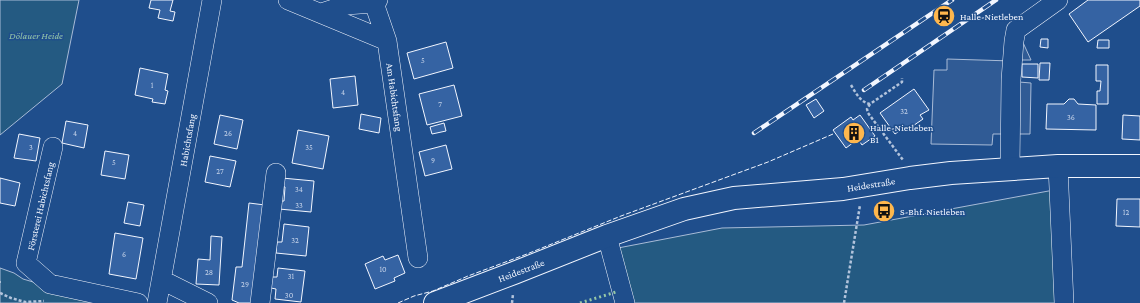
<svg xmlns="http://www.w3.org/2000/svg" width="1140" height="303" viewBox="0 0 1140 303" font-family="'Crimson Pro',serif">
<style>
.green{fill:#245a82;stroke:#a8bbd7}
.parking{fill:#305b95;stroke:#a8bbd7}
.building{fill:#3563a3;stroke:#f2f6ff}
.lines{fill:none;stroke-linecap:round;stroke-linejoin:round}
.minor-casing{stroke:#f2f6ff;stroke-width:20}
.major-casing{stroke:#f2f6ff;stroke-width:24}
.path{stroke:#b3c4dc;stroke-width:2.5;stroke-dasharray:3 2;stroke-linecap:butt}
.minor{stroke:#1f4e8c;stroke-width:19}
.major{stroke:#1f4e8c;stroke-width:22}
.rail-casing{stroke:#f2f6ff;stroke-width:4.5}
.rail{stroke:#1f4e8c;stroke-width:3;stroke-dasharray:9;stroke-linecap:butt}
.hedge{stroke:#97c8a6;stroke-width:3;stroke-dasharray:2 3;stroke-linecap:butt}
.fence{stroke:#f2f6ff;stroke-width:1;stroke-dasharray:5 2;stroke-linecap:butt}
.labels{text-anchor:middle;stroke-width:3;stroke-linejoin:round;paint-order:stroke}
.number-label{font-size:8px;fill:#c3d1e8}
.poi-label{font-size:10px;fill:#f2f6ff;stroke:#1f4e8c;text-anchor:start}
.park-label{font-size:10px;font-style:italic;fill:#97c8a6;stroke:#1f4e8c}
.street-label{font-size:10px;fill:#f2f6ff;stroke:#1f4e8c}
</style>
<rect width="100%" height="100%" fill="#1f4e8c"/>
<path class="green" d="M 0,0 L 79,0 L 62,84 L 0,135 Z
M 1054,190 L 1058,303 L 633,303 L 618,248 L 722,228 L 864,225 Z
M 0,268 L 14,273 L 23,279 L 105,303 L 0,303 Z"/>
<path class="parking" d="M 1020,36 L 1031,60 L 1020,60 L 1019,82 L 1031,83 L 1030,134 L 993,134 L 992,145 L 931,144 L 934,70 L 947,70 L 947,59 L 1012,61 Z"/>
<path class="building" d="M 151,0 L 173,0 L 170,11 L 175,12 L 173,21 L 158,18 L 160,10 L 149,8 Z
M 1088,0 L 1140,0 L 1140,6 L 1088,42 L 1069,14 Z
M 1041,39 L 1048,39 L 1048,48 L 1040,47 Z
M 1098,40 L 1109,40 L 1109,48 L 1097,48 Z
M 446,42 L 453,68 L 414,79 L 407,53 Z
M 1040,63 L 1050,63 L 1049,80 L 1039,80 Z
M 1022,64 L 1038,64 L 1038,78 L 1022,77 Z
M 1096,65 L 1108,65 L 1108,104 L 1097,104 L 1097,91 L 1100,91 L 1101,81 L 1096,81 Z
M 140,68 L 168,74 L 165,90 L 168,91 L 165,104 L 152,102 L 153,99 L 135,95 Z
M 355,76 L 358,105 L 333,108 L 330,79 Z
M 454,85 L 462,116 L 427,125 L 419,94 Z
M 914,89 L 929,110 L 920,115 L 923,119 L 907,130 L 905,127 L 895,134 L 880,113 Z
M 816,99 L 824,111 L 814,118 L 806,105 Z
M 1069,99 L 1074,99 L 1078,104 L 1096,105 L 1096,130 L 1046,129 L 1047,104 L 1064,104 Z
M 361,114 L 381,118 L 379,133 L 359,129 Z
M 220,115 L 243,120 L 237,149 L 214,144 Z
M 860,115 L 875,136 L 862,145 L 858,139 L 846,148 L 833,130 L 851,117 L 853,120 Z
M 1123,115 L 1140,116 L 1140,140 L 1122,139 Z
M 66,121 L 88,125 L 84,148 L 62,143 Z
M 444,123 L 446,131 L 432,134 L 430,127 Z
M 298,130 L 329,136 L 323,169 L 292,163 Z
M 19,134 L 40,138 L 36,161 L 14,158 Z
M 446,145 L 452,169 L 425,176 L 419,152 Z
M 105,151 L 129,155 L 125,179 L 101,175 Z
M 210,156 L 236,161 L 230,187 L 205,182 Z
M 0,178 L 20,183 L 15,206 L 0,203 Z
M 282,178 L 314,181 L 311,212 L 279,209 L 279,201 L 284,201 L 285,187 L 281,186 Z
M 1117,199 L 1140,199 L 1140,227 L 1116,226 Z
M 128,202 L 144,205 L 140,226 L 124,223 Z
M 249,203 L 265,205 L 254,303 L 239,303 L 232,300 L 236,267 L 242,267 Z
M 284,224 L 309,227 L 306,256 L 276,253 L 277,242 L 282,242 Z
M 115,233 L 143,238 L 136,279 L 109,274 Z
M 211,236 L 222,237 L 219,285 L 196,284 L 198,259 L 210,260 Z
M 398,255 L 405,273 L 394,278 L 395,281 L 375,289 L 365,264 L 383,256 L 385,260 Z
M 278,268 L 305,271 L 301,302 L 275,299 L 276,289 L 271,288 L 272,277 L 277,277 Z"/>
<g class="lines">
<g class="minor-casing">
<path id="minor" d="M 288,0 L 387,41 L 418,258
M 378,0 L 374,3 L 387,41
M 321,13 L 346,5 L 374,3
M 53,147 L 26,263 L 50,284 L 138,303
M 1058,166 L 1064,303
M 1010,169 L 1011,80 L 1014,41 L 1016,30 L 1058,0
M 607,236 L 625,303
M 162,280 L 208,303
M 157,303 L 212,0
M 260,303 L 276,173"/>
</g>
<g class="major-casing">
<path id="major" d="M 435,303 L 514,273 L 607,236 L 684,209 L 734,198 L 843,189 L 910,178 L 951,173 L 1058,166 L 1140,166"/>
</g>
<path class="path" d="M 851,85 C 856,93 860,102 870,104 L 902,82 L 902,78
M 870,104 L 867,109 L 868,113 L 903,160
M 0,293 L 11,298 L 25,302 L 44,301
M 512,303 L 513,294
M 844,303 L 860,205"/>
<use href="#minor" class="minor"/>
<use href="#major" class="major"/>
<g class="rail-casing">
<path id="rail" d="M 864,90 L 996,0
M 754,133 L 952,0"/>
</g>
<use href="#rail" class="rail"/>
<path class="hedge" d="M 580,303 L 616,292"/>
<path class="fence" d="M 0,282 L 1,282
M 398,303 L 414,296 L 433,291 L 468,276 L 527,254 L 621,216 L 768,162 L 833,134"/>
</g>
<defs>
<g id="station-disc" transform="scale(1.15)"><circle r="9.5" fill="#ffb74d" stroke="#1f4e8c"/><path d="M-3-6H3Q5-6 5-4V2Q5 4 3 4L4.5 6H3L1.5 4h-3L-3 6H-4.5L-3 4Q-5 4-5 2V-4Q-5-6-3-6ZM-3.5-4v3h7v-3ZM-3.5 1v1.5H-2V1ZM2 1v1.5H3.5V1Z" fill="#111"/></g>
<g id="building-disc" transform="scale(1.15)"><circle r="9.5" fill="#ffb74d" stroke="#1f4e8c"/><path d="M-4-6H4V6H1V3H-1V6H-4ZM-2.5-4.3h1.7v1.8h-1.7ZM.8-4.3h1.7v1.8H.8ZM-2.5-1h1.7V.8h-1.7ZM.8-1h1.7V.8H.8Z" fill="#111"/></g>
<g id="bus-disc" transform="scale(1.15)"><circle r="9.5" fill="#ffb74d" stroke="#1f4e8c"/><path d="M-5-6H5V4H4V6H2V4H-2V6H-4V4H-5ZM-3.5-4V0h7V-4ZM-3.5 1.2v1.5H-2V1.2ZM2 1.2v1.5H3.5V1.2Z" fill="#111"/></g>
</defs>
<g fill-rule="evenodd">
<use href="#station-disc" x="944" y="16"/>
<use href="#building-disc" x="854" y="133"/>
<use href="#bus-disc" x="884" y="211"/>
</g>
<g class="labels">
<g class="number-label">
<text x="423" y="63">5</text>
<text x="152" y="88">1</text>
<text x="343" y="95">4</text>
<text x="440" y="107">7</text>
<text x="904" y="114">32</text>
<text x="1071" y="120">36</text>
<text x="75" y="136">4</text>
<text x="228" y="136">26</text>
<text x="31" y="150">3</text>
<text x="309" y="150">35</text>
<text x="433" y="163">9</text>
<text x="114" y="165">5</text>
<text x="220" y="174">27</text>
<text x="299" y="192">34</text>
<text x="299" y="208">33</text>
<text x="1126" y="215">12</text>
<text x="295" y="243">32</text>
<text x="124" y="257">6</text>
<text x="383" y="272">10</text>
<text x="209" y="275">28</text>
<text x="291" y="279">31</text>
<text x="245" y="287">29</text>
<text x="289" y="298">30</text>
</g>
<g class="poi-label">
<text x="960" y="20">Halle-Nietleben</text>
<text x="870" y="131">Halle-Nietleben<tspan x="870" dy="12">B1</tspan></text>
<text x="900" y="215">S-Bhf. Nietleben</text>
</g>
<g class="park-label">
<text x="36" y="39">Dölauer Heide</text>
</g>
<g class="street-label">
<text transform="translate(395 97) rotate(82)" y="4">Am Habichtsfang</text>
<text transform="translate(187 140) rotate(-80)" y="4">Habichtsfang</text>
<text transform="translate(871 184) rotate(-9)" y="4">Heidestraße</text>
<text transform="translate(40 206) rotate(-77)" y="4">Försterei Habichtsfang</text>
<text transform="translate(521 270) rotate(-21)" y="4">Heidestraße</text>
</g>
</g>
</svg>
